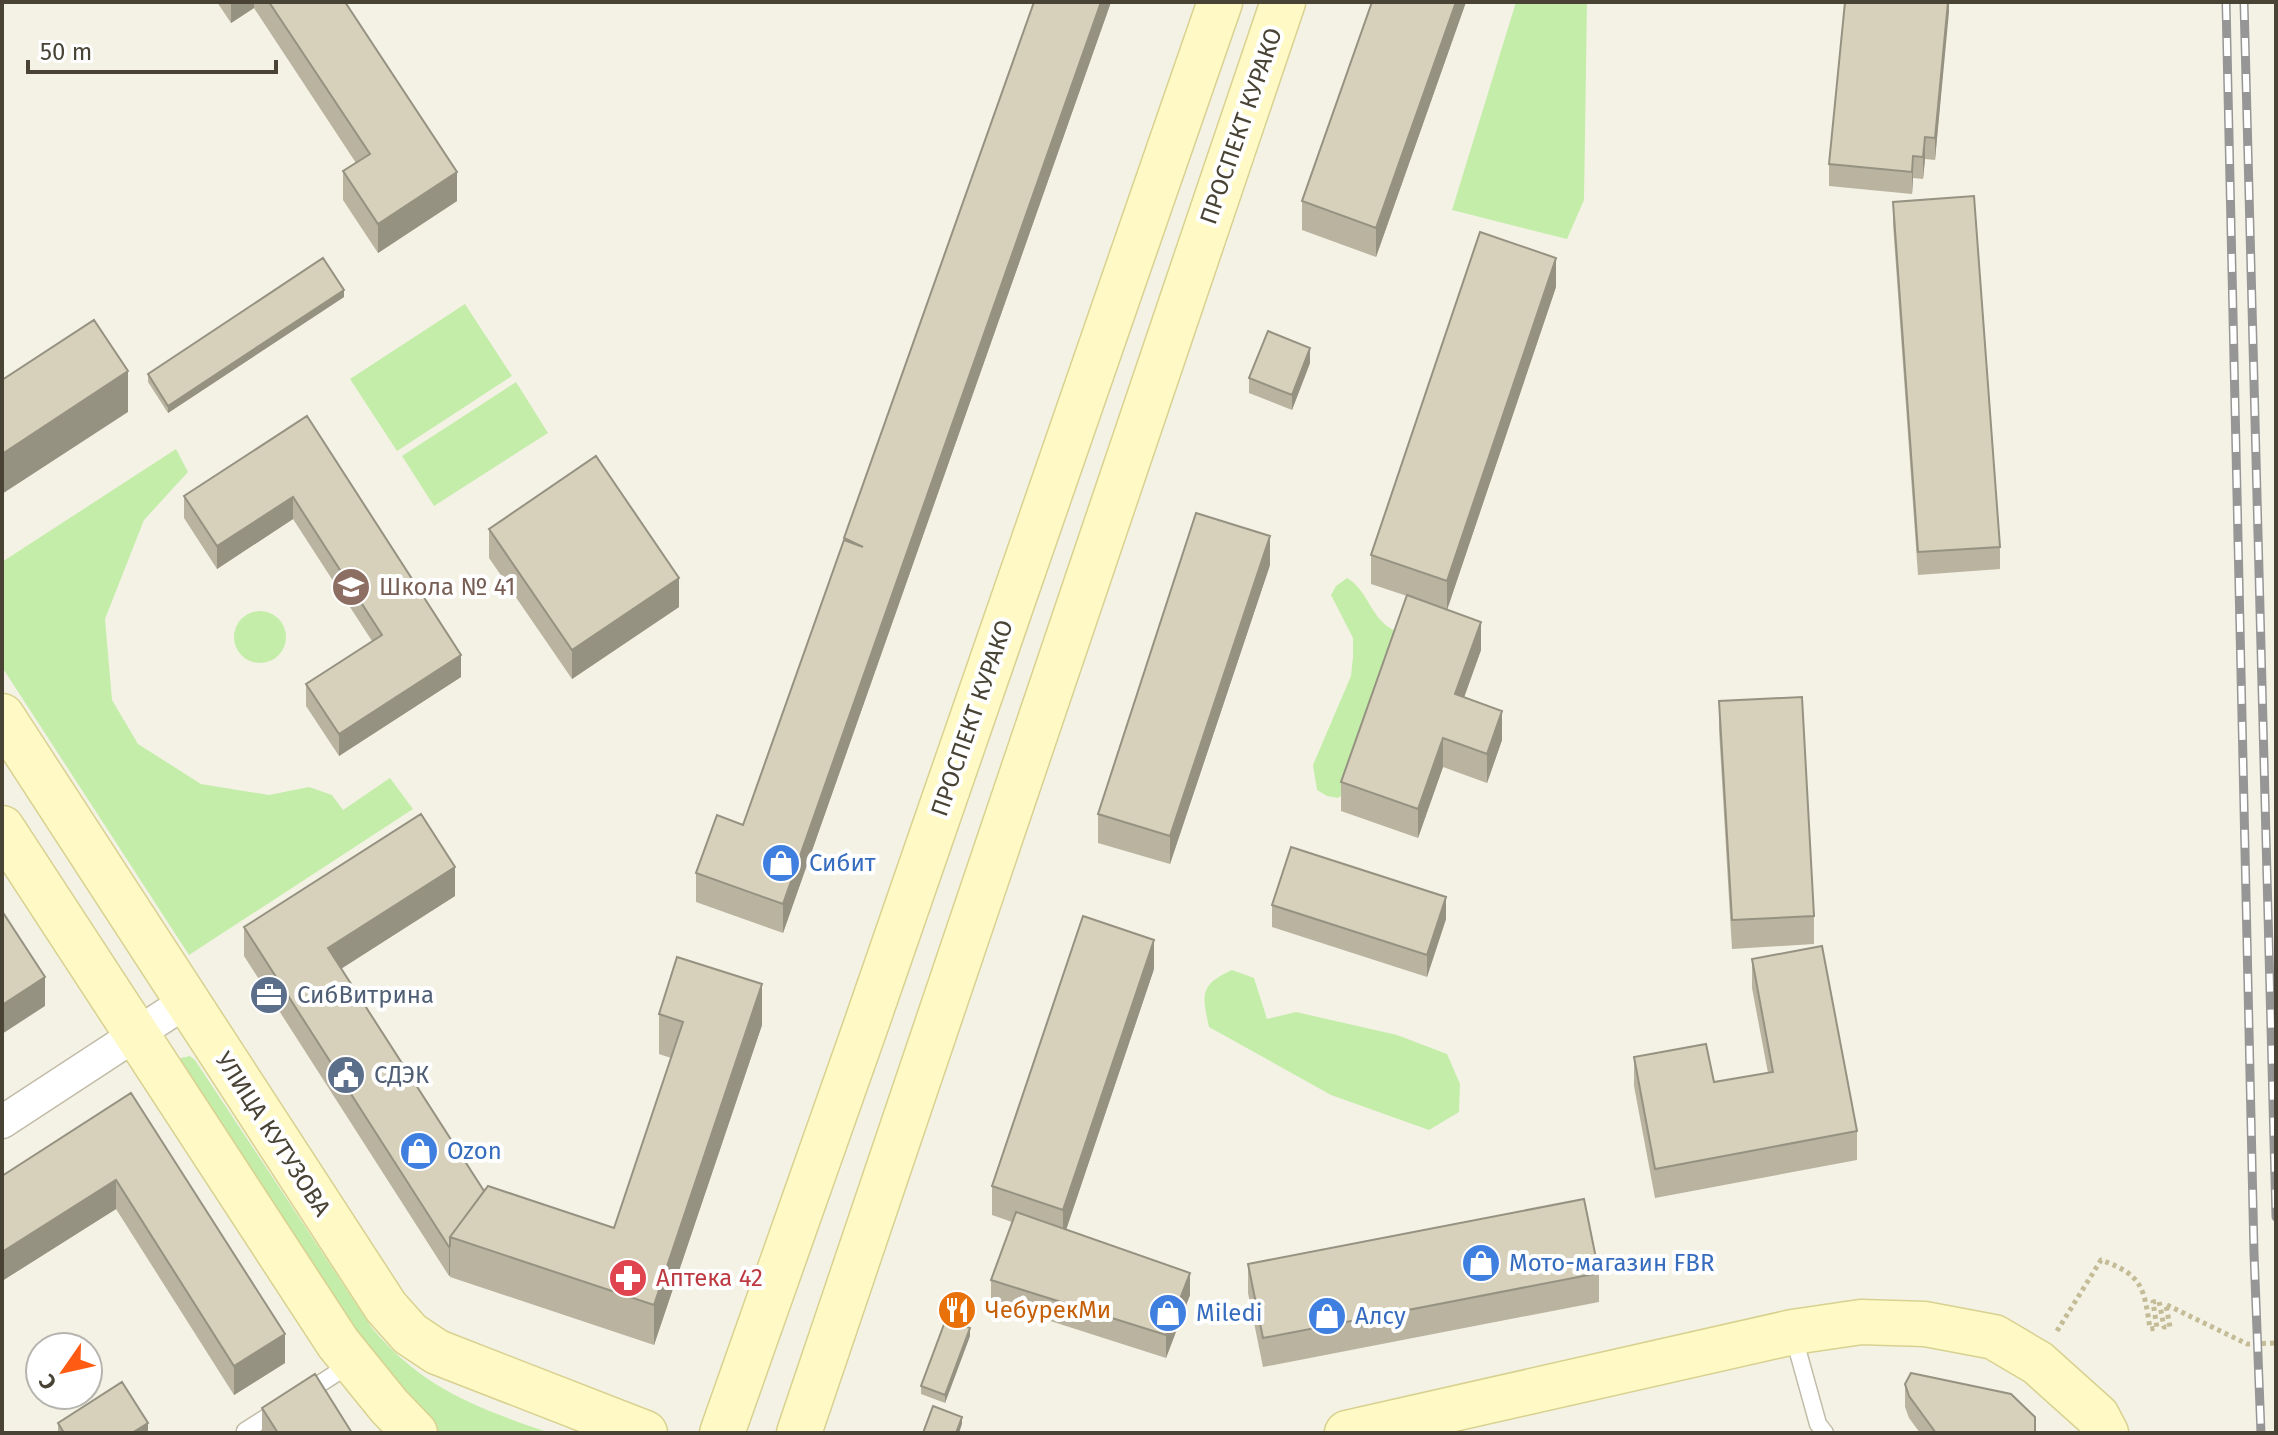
<svg xmlns="http://www.w3.org/2000/svg" width="2278" height="1435" viewBox="0 0 2278 1435" font-family="'Fira Sans',sans-serif">
<style>
.green{fill:#c4edaa}
.lines{fill:none;stroke-linecap:round;stroke-linejoin:round}
.service-casing{stroke:#c1bca7;stroke-width:19}
.minor-casing{stroke:#c1bca7;stroke-width:35}
.secondary-casing{stroke:#d8d190;stroke-width:47}
.path{stroke:#c4bb97;stroke-width:5;stroke-dasharray:4 4;stroke-linecap:butt}
.service{stroke:#fff;stroke-width:16}
.minor{stroke:#fff;stroke-width:32}
.secondary{stroke:#fffac5;stroke-width:44}
.rail-casing{stroke:#969696;stroke-width:9}
.rail{stroke:#fff;stroke-width:6;stroke-dasharray:18;stroke-linecap:butt}
.wall{fill:#b9b3a0}
.shaded-wall{fill:#969282}
.building{fill:#d7d0ba;stroke:#969282;stroke-width:2}
.labels{text-anchor:middle;stroke-width:8;stroke-linejoin:round;paint-order:stroke}
.street-label{font-size:24px;fill:#484334;stroke:#fff}
.education-label{font-size:24px;fill:#785e54;stroke:#fff;text-anchor:start}
.shop-label{font-size:24px;fill:#366cbe;stroke:#fff;text-anchor:start}
.service-label{font-size:24px;fill:#4e5e75;stroke:#fff;text-anchor:start}
.health-label{font-size:24px;fill:#be3a42;stroke:#fff;text-anchor:start}
.food-label{font-size:24px;fill:#c56008;stroke:#fff;text-anchor:start}
</style>
<rect width="100%" height="100%" fill="#f4f2e5"/>
<path class="green" d="M 1516,2 L 1587,2 L 1584,200 L 1567,239 L 1452,210 Z
M 465,304 L 512,376 L 397,451 L 350,379 Z
M 516,382 L 548,433 L 434,506 L 402,456 Z
M 176,449 L 188,472 L 144,520 L 105,619 L 112,700 L 138,744 L 201,784 L 269,795 L 309,787 L 332,795 L 343,810 L 390,778 L 413,809 L 189,955 L 2,667 L 2,562 Z
M 1347,578 C 1369,591 1371,620 1394,630 L 1397,637 L 1343,794 L 1338,798 L 1327,796 L 1317,790 L 1313,765 L 1351,676 L 1353,657 L 1353,638 L 1331,595 L 1336,586 Z
M234 637a26 26 0 1 1 52 0a26 26 0 1 1-52 0Z
M 1232,970 L 1254,978 L 1267,1019 L 1296,1012 L 1397,1035 L 1447,1054 L 1460,1084 L 1459,1112 L 1429,1130 L 1331,1095 L 1209,1027 C 1202,995 1199,985 1232,970 Z
M 190,1056 L 195,1060 L 372,1328 C 422,1388 477,1408 550,1433 L 438,1433 L 411,1410 L 389,1387 L 177,1066 L 181,1058 Z"/>
<g class="lines">
<g class="service-casing">
<path id="service" d="M 1793,1334 L 1818,1424 L 1825,1433
M 304,1394 L 352,1363
M 245,1431 L 281,1408"/>
</g>
<g class="minor-casing">
<path id="minor" d="M 2,1122 L 187,1001"/>
</g>
<g class="secondary-casing">
<path id="secondary" d="M 2,716 L 386,1307 L 410,1334 L 437,1352 L 645,1433
M 2,828 L 338,1343 L 389,1406 L 415,1433
M 722,1433 L 865,1028 L 1220,2
M 799,1433 L 1283,2
M 1347,1433 L 1793,1332 L 1861,1322 L 1925,1324 L 1994,1337 L 2038,1363 L 2097,1416 L 2106,1433"/>
</g>
<path class="path" d="M 2167,1305 L 2247,1344 L 2276,1343
M 2057,1331 L 2101,1260 C 2143,1275 2144,1288 2150,1329 L 2157,1328 L 2153,1302 L 2159,1301 L 2164,1327 L 2170,1327 L 2166,1305"/>
<use href="#service" class="service"/>
<use href="#minor" class="minor"/>
<use href="#secondary" class="secondary"/>
<g class="rail-casing">
<path id="rail" d="M 2226,2 L 2254,1253 L 2261,1433
M 2244,2 L 2276,1217"/>
</g>
<use href="#rail" class="rail"/>
</g>
<path class="wall" d="M 217,2 L 345,2 L 457,201 L 378,253 L 343,200 L 343,171 L 356,163 L 254,8 L 231,23 Z
M 1034,2 L 1111,2 L 783,933 L 696,902 L 696,873 L 743,825 Z
M 1372,2 L 1466,2 L 1376,257 L 1302,230 L 1302,201 Z
M 1949,2 L 1935,160 L 1925,159 L 1923,179 L 1913,178 L 1912,194 L 1829,186 L 1829,164 Z
M 1893,202 L 2000,547 L 2000,569 L 1918,575 L 1893,224 Z
M 1556,287 L 1447,610 L 1481,650 L 1464,697 L 1502,740 L 1487,783 L 1443,767 L 1418,838 L 1341,811 L 1341,782 L 1407,596 L 1371,584 L 1371,555 Z
M 344,297 L 168,413 L 148,382 L 148,374 Z
M 1310,363 L 1292,410 L 1249,393 L 1249,378 Z
M 307,416 L 461,677 L 339,756 L 306,706 L 306,684 L 372,641 L 293,519 L 217,569 L 184,518 L 184,496 Z
M 489,529 L 679,607 L 572,679 L 489,558 Z
M 1270,565 L 1170,864 L 1098,843 L 1098,814 Z
M 1719,701 L 1814,916 L 1814,944 L 1732,949 L 1719,730 Z
M 455,896 L 341,969 L 484,1191 L 614,1228 L 671,1058 L 659,1054 L 659,1014 L 762,1025 L 654,1345 L 450,1277 L 450,1275 L 449,1276 L 244,956 L 244,927 Z
M 1272,905 L 1446,919 L 1427,977 L 1272,927 Z
M 1752,959 L 1857,1131 L 1857,1160 L 1655,1198 L 1634,1086 L 1634,1057 L 1714,1082 L 1768,1073 L 1752,988 Z
M 1154,969 L 1066,1230 L 1190,1295 L 1166,1358 L 991,1302 L 991,1280 L 1012,1222 L 992,1215 L 992,1186 Z
M 131,1093 L 285,1363 L 234,1395 L 116,1209 L 2,1281 Z
M 1248,1264 L 1599,1273 L 1599,1302 L 1263,1367 L 1248,1293 Z
M 970,1336 L 945,1403 L 921,1394 L 921,1386 Z
M 1905,1384 L 2035,1433 L 1920,1433 L 1909,1418 L 1905,1407 Z
M 262,1408 L 352,1433 L 262,1433 Z
M 58,1423 L 148,1433 L 58,1433 Z"/>
<path class="shaded-wall" d="M 231,2 L 254,2 L 254,8 L 231,23 Z
M 1101,2 L 1111,2 L 783,933 L 783,904 Z
M 1456,2 L 1466,2 L 1376,257 L 1376,228 Z
M 1948,2 L 1949,2 L 1949,12 L 1935,160 L 1935,138 Z
M 1925,137 L 1925,159 L 1923,179 L 1923,157 Z
M 1913,156 L 1913,178 L 1912,194 L 1912,172 Z
M 457,172 L 457,201 L 378,253 L 378,224 Z
M 1556,258 L 1556,287 L 1447,610 L 1447,581 Z
M 344,290 L 344,297 L 168,413 L 168,406 Z
M 1310,348 L 1310,363 L 1292,410 L 1292,395 Z
M 128,371 L 128,412 L 2,494 L 2,454 Z
M 293,497 L 293,519 L 217,569 L 217,546 Z
M 1270,536 L 1270,565 L 1170,864 L 1170,836 Z
M 679,578 L 679,607 L 572,679 L 572,650 Z
M 1481,622 L 1481,650 L 1455,723 L 1455,694 Z
M 461,655 L 461,677 L 339,756 L 339,734 Z
M 1502,711 L 1502,740 L 1487,783 L 1487,754 Z
M 1443,738 L 1443,767 L 1418,838 L 1418,809 Z
M 455,867 L 455,896 L 328,977 L 328,948 Z
M 1446,897 L 1446,919 L 1427,977 L 1427,955 Z
M 1154,940 L 1154,969 L 1063,1239 L 1063,1210 Z
M 45,977 L 45,1006 L 2,1034 L 2,1005 Z
M 762,984 L 762,1025 L 654,1345 L 654,1305 Z
M 116,1180 L 116,1209 L 2,1281 L 2,1252 Z
M 450,1246 L 450,1275 L 449,1276 L 449,1247 Z
M 1190,1273 L 1190,1295 L 1166,1358 L 1166,1335 Z
M 970,1328 L 970,1336 L 945,1403 L 945,1395 Z
M 285,1334 L 285,1363 L 234,1395 L 234,1366 Z
M 962,1417 L 962,1424 L 959,1433 L 956,1433 Z
M 148,1423 L 148,1433 L 135,1433 L 135,1431 Z"/>
<path class="building" d="M 269,2 L 345,2 L 457,172 L 378,224 L 343,171 L 370,154 Z
M 1034,2 L 1101,2 L 783,904 L 696,873 L 717,815 L 743,825 L 844,540 L 863,547 L 844,538 Z
M 1372,2 L 1456,2 L 1376,228 L 1302,201 Z
M 1845,2 L 1948,2 L 1935,138 L 1925,137 L 1923,157 L 1913,156 L 1912,172 L 1829,164 Z
M 1974,196 L 2000,547 L 1918,552 L 1893,202 Z
M 1480,232 L 1556,258 L 1447,581 L 1371,555 Z
M 323,258 L 344,290 L 168,406 L 148,374 Z
M 94,320 L 128,371 L 2,454 L 2,380 Z
M 1268,331 L 1310,348 L 1292,395 L 1249,378 Z
M 307,416 L 461,655 L 339,734 L 306,684 L 382,635 L 293,497 L 217,546 L 184,496 Z
M 596,456 L 679,578 L 572,650 L 489,529 Z
M 1196,513 L 1270,536 L 1170,836 L 1098,814 Z
M 1407,595 L 1481,622 L 1455,694 L 1502,711 L 1487,754 L 1443,738 L 1418,809 L 1341,782 Z
M 1802,697 L 1814,916 L 1732,920 L 1719,701 Z
M 421,814 L 455,867 L 328,948 L 484,1191 L 450,1237 L 450,1246 L 449,1247 L 244,927 Z
M 1291,847 L 1446,897 L 1427,955 L 1272,905 Z
M 2,911 L 45,977 L 2,1005 Z
M 1083,916 L 1154,940 L 1063,1210 L 992,1186 Z
M 1822,946 L 1857,1131 L 1655,1169 L 1634,1057 L 1706,1044 L 1714,1082 L 1773,1072 L 1752,959 Z
M 677,957 L 762,984 L 654,1305 L 450,1237 L 488,1186 L 614,1228 L 683,1022 L 659,1014 Z
M 131,1093 L 285,1334 L 234,1366 L 116,1180 L 2,1252 L 2,1176 Z
M 1584,1199 L 1599,1273 L 1263,1338 L 1248,1264 Z
M 1016,1212 L 1190,1273 L 1166,1335 L 991,1280 Z
M 946,1319 L 970,1328 L 945,1395 L 921,1386 Z
M 1911,1373 L 2011,1394 L 2035,1417 L 2035,1433 L 1936,1433 L 1909,1396 L 1905,1384 Z
M 315,1374 L 352,1433 L 278,1433 L 262,1408 Z
M 122,1382 L 148,1423 L 135,1431 L 136,1433 L 64,1433 L 58,1423 Z
M 933,1406 L 962,1417 L 956,1433 L 923,1433 Z"/>
<defs>
<g id="school-disc" transform="scale(2)"><circle r="9.5" fill="#8d6e63" stroke="#fff"/><path d="M0-5L7-2L0 1L-7-2ZM-4 1L0 2.5L4 1V4Q0 6-4 4Z" fill="#fff"/></g>
<g id="shop-disc" transform="scale(2)"><circle r="9.5" fill="#3f7fe0" stroke="#fff"/><path d="M-5-2.5h2.3a2.7 3.5 0 0 1 5.4 0H5L5.5 6h-11ZM-1.5-2.5h3a1.5 2.3 0 0 0-3 0Z" fill="#fff"/></g>
<g id="office-disc" transform="scale(2)"><circle r="9.5" fill="#5c6f8a" stroke="#fff"/><path d="M-6-3h4V-5.5h4V-3h4V5H-6ZM-1-4.5V-3h2v-1.5ZM-6 0V1H6V0Z" fill="#fff"/></g>
<g id="civic-disc" transform="scale(2)"><circle r="9.5" fill="#5c6f8a" stroke="#fff"/><path d="M-.6-6.5H3V-4.5H.6V-3L4-1V1h2V6H-6V1h2V-1L-.6-3ZM-1.2 2.5V6h2.4V2.5Z" fill="#fff"/></g>
<g id="pharmacy-disc" transform="scale(2)"><circle r="9.5" fill="#e0444e" stroke="#fff"/><path d="M-2-6h4v4h4v4h-4v4h-4v-4h-4v-4h4Z" fill="#fff"/></g>
<g id="restaurant-disc" transform="scale(2)"><circle r="9.5" fill="#e8710a" stroke="#fff"/><path d="M-5-6h1v4h1v-4h1v4h1v-4h1v5L-1.5 .5V6h-2V.5L-5-1ZM5-6V6H3V1.5H1.5Q1.5-4 5-6Z" fill="#fff"/></g>
</defs>
<g fill-rule="evenodd">
<use href="#school-disc" x="351" y="587"/>
<use href="#shop-disc" x="781" y="863"/>
<use href="#office-disc" x="269" y="995"/>
<use href="#civic-disc" x="346" y="1075"/>
<use href="#shop-disc" x="419" y="1151"/>
<use href="#shop-disc" x="1481" y="1263"/>
<use href="#pharmacy-disc" x="628" y="1278"/>
<use href="#restaurant-disc" x="957" y="1310"/>
<use href="#shop-disc" x="1168" y="1313"/>
<use href="#shop-disc" x="1327" y="1316"/>
</g>
<g class="labels">
<g class="street-label">
<text transform="translate(1241 126) rotate(-71)" y="8">ПРОСПЕКТ КУРАКО</text>
<text transform="translate(972 718) rotate(-71)" y="8">ПРОСПЕКТ КУРАКО</text>
<text transform="translate(273 1134) rotate(57)" y="8">УЛИЦА КУТУЗОВА</text>
</g>
<g class="education-label">
<text x="379" y="595">Школа № 41</text>
</g>
<g class="shop-label">
<text x="809" y="871">Сибит</text>
<text x="447" y="1159">Ozon</text>
<text x="1509" y="1271">Мото-магазин FBR</text>
<text x="1196" y="1321">Miledi</text>
<text x="1355" y="1324">Алсу</text>
</g>
<g class="service-label">
<text x="297" y="1003">СибВитрина</text>
<text x="374" y="1083">СДЭК</text>
</g>
<g class="health-label">
<text x="656" y="1286">Аптека 42</text>
</g>
<g class="food-label">
<text x="985" y="1318">ЧебурекМи</text>
</g>
</g>
<rect width="2278" height="1435" fill="none" stroke="#484334" stroke-width="8"/>
<g transform="translate(64 1371) rotate(236)"><circle r="38" fill="#ffffff" stroke="#b6b4ae" stroke-width="2"/>
<path d="M0-6L14 30L0 20L-14 30Z" fill="#ff5b12"/>
<text y="-12" font-size="22" font-weight="bold" text-anchor="middle" fill="#484334">С</text>
</g>
<path d="M28 60v12h248v-12" fill="none" stroke="#484334" stroke-width="4"/>
<text x="40" y="60" font-size="24" fill="#484334" stroke="#ffffff" stroke-width="6" paint-order="stroke">50 m</text>
</svg>
